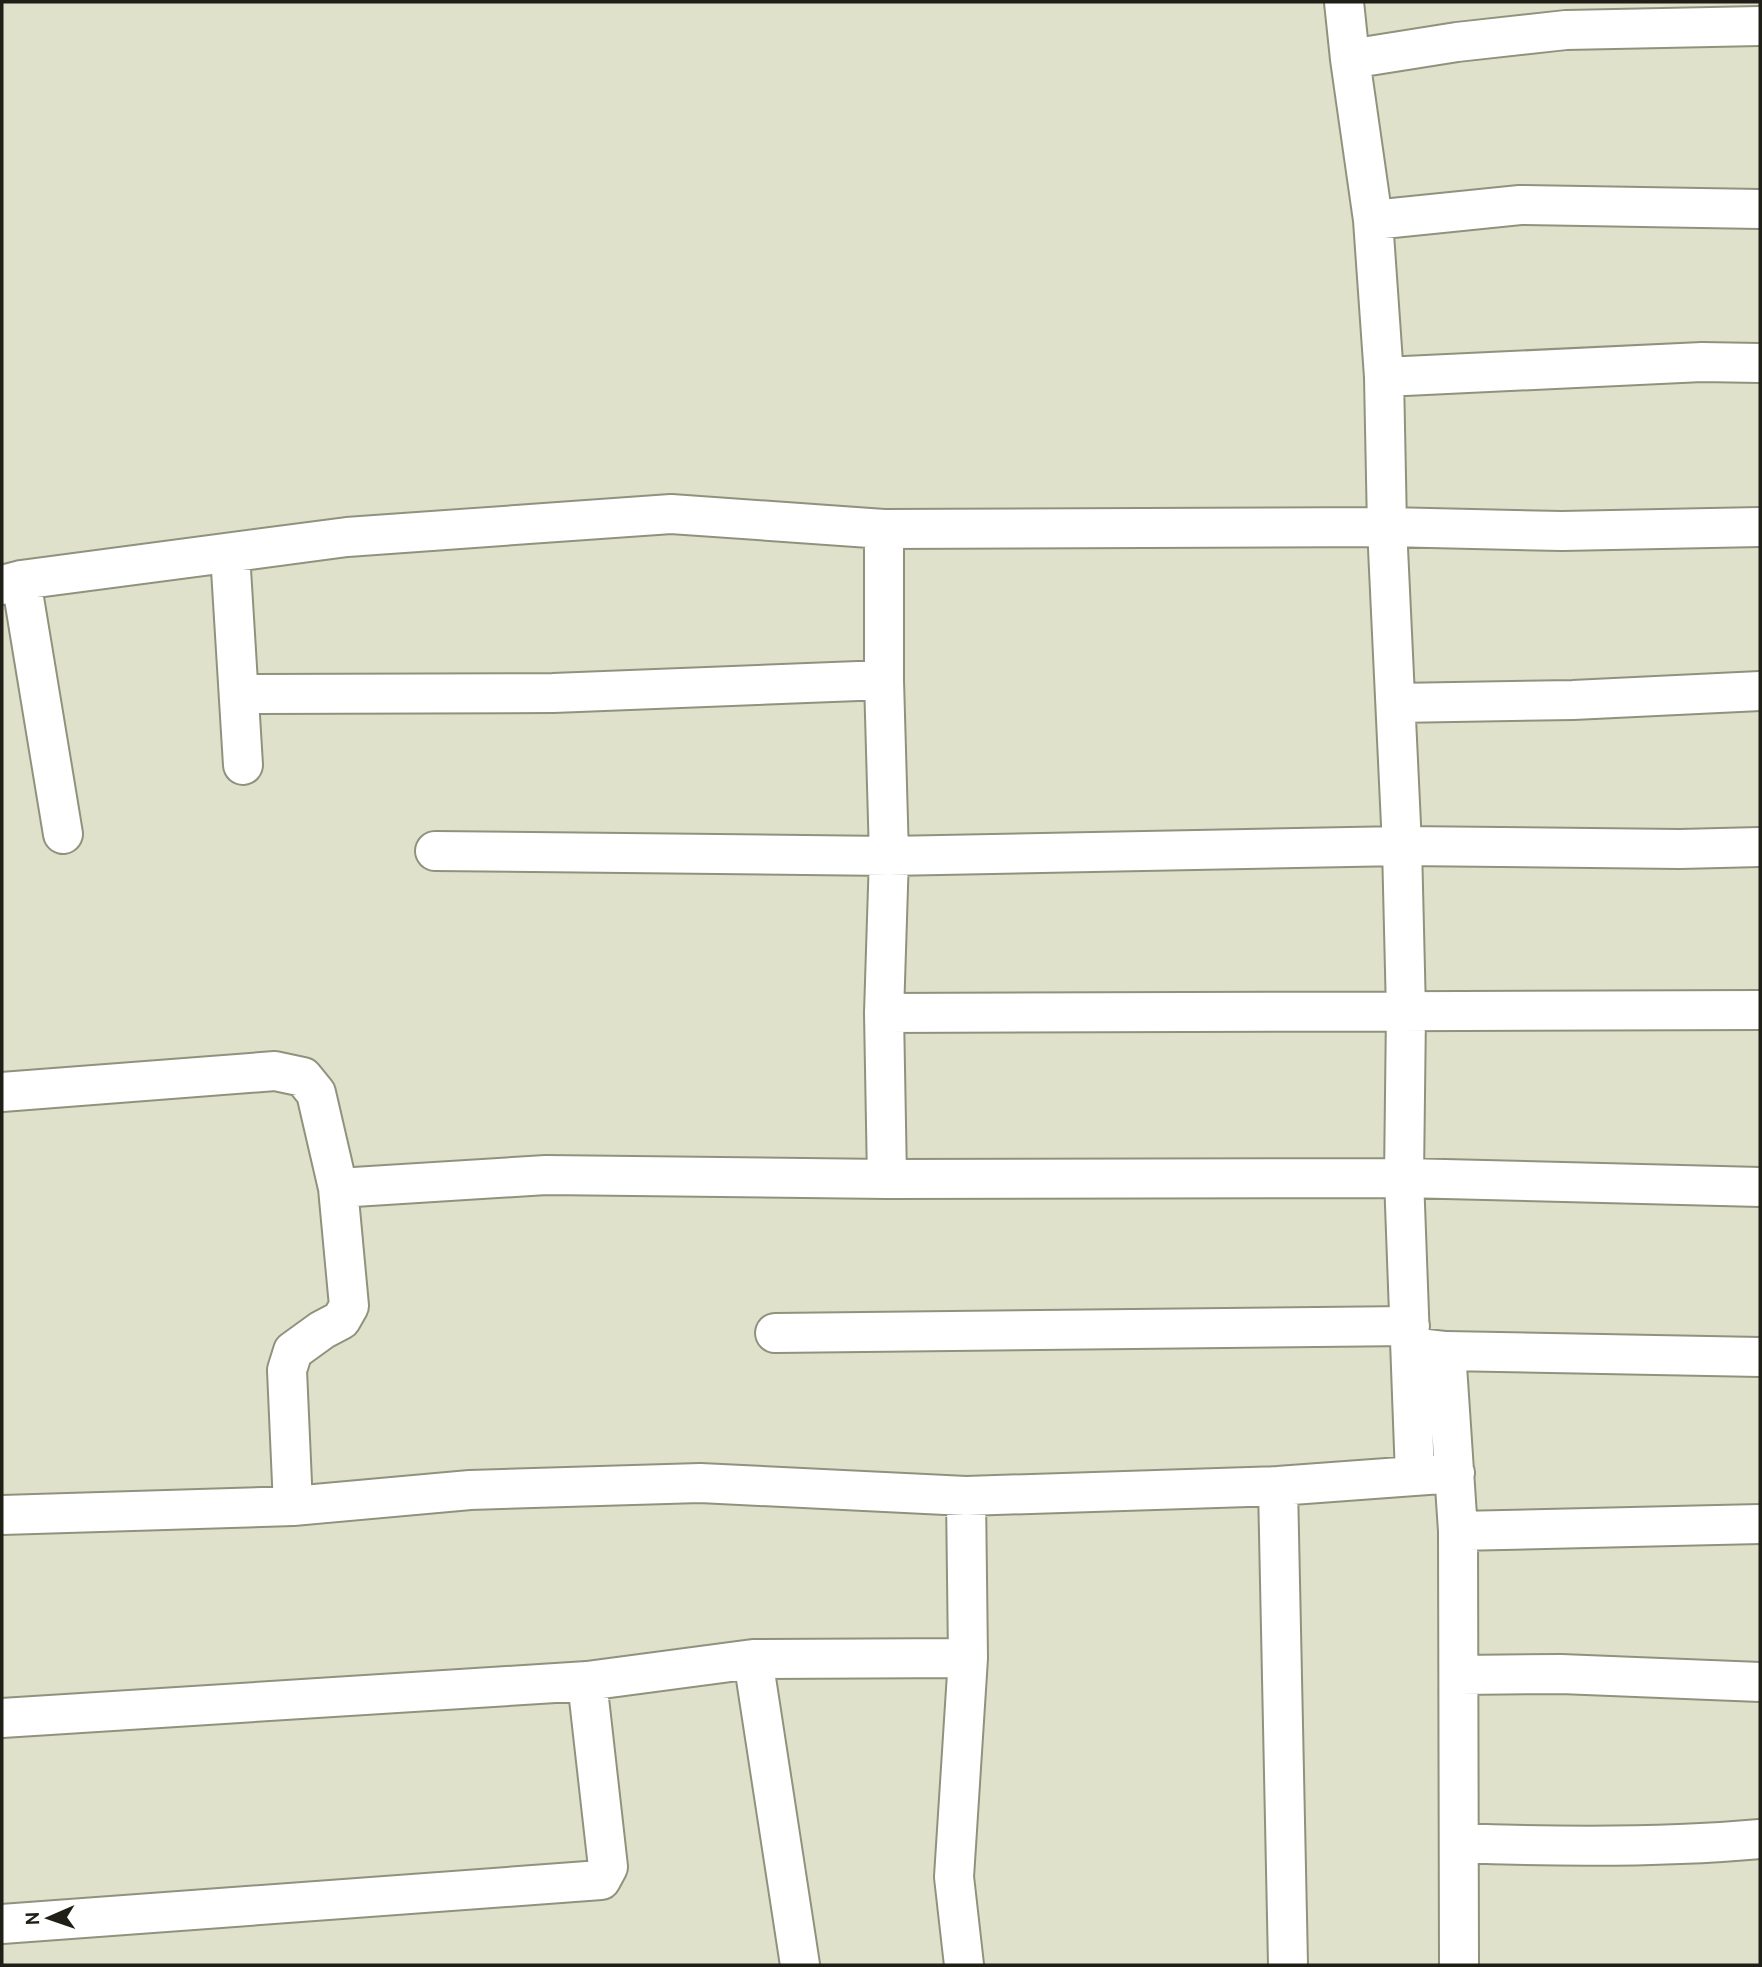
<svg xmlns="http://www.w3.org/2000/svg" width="1762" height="1967" viewBox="0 0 1762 1967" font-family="Cabin,sans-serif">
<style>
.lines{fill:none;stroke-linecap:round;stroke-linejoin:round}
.minor-casing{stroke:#90927d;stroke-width:42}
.minor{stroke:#fff;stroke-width:38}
</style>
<rect width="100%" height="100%" fill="#dfe1cb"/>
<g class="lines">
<g class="minor-casing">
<path id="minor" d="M 1344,2 L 1350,59 L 1373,220 L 1384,377 L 1387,527 L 1402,846 L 1406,1012 L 1404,1178 L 1415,1476
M 1350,59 L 1457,42 L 1566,30 L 1760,26
M 1373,220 L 1520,205 L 1760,209
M 1384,377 L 1702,362 L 1760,363
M 884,529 L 1387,527 L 1562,531 L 1760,527
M 230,553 L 243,765
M 21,580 L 63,834
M 2,585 L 21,580 L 347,537 L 671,514 L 884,529 L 884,680 L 889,856 L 884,1013 L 887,1179
M 239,694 L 553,693 L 884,680
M 1396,703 L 1573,700 L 1760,691
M 435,851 L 889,856 L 1402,846 L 1680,849 L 1760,847
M 884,1013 L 1760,1010
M 2,1092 L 275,1071 L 303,1077 L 316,1093 L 338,1188 L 349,1306 L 341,1320 L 322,1330 L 293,1351 L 287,1370 L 293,1506
M 338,1188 L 546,1175 L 887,1179 L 1404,1178 L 1760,1187
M 775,1333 L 1410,1326
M 1420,1348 L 1446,1351 L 1760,1357
M 1446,1351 L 1458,1531 L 1459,1965
M 1278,1486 L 1288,1965
M 2,1515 L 293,1506 L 470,1490 L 700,1483 L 966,1496 L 1278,1486 L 1455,1473
M 1458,1531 L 1760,1524
M 753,1659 L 800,1965
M 1459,1675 L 1561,1674 L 1760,1682
M 2,1718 L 587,1681 L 753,1659 L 968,1658
M 1459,1843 C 1560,1847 1660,1848 1760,1839
M 2,1924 L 601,1880 L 608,1867 L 587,1681
M 964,1965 L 954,1877 L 968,1658 L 966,1496"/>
</g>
<use href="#minor" class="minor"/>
</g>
<rect width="1762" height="1967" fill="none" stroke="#1f1f17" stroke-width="7"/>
<g transform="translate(49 1918) rotate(268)" stroke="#ffffff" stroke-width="5" paint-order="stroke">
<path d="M0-5L12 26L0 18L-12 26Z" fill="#1f1f17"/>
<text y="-10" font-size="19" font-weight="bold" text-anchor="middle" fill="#1f1f17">N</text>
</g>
</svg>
